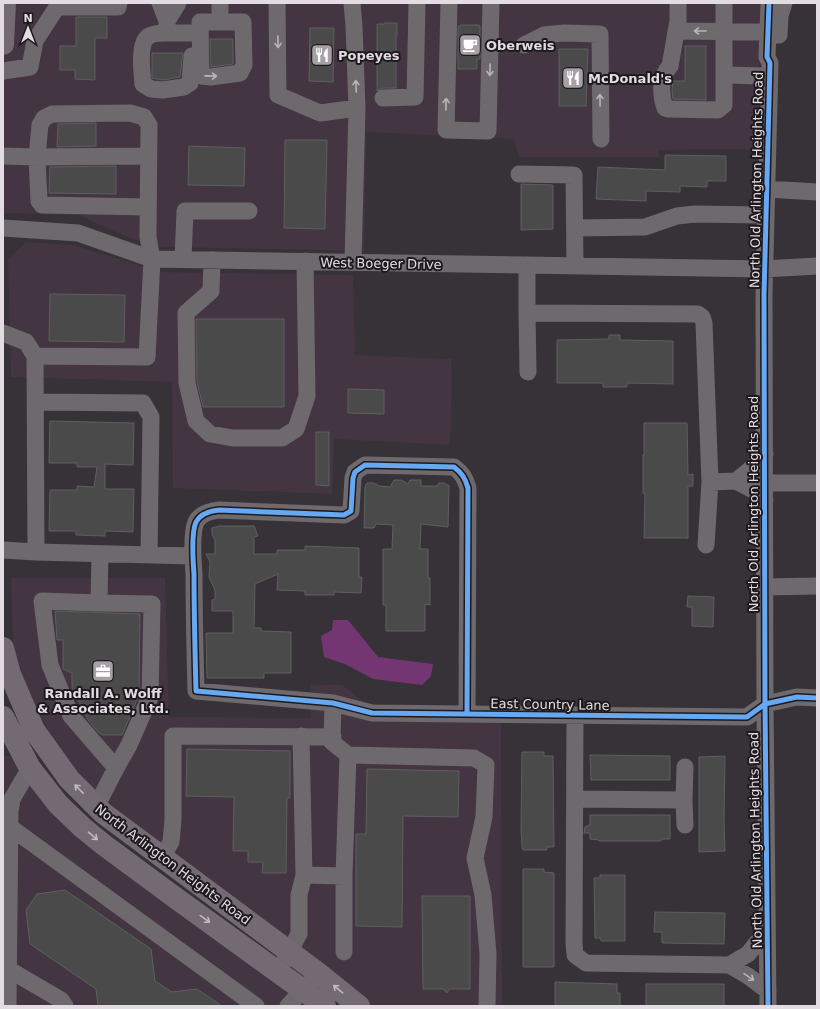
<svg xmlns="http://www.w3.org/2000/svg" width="820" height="1009" viewBox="0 0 820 1009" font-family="'DejaVu Sans',sans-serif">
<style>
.built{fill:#433542}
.water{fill:#743672}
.building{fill:#4a4a4b;stroke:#5e5f5f}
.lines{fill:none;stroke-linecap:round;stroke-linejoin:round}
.minor{stroke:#6e696d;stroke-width:17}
.major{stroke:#736a73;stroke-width:22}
.cycleway-casing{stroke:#1e191d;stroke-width:8}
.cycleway{stroke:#66a8f1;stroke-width:5}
.oneway{stroke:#bab4b9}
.oneway2{stroke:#c1bac1}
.labels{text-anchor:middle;stroke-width:4;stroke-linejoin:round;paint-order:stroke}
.poi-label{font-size:13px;font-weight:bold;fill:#e3dce2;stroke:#1e191d;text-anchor:start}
.street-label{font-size:13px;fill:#e3dce2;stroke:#1e191d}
</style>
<rect width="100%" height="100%" fill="#373237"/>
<path class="built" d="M 90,3 L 760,3 L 759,151 L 741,149 L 659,150 L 659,157 L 519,157 L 514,139 L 366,132 L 364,251 L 163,247 L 126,237 L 79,215 L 3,213 L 3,5 Z
M 26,242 L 73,245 L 161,272 L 353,275 L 355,355 L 451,359 L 451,371 L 452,371 L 450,445 L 334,439 L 332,494 L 173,488 L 172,382 L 11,377 L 8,259 Z
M 11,578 L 165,578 L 169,717 L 311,718 L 311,684 L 342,685 L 366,704 L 501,708 L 502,1006 L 368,1006 L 194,875 L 72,774 L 28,693 L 13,646 Z
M 3,756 L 11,756 L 316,1006 L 3,1006 Z"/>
<path class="water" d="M 333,620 L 348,620 L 378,657 L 433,664 L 431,676 L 422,685 L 373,679 L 345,664 L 324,657 L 321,636 L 332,630 Z"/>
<path class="building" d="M 76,17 L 107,17 L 107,38 L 95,38 L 95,80 L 75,79 L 75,70 L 60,70 L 60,46 L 76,46 Z
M 385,23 L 397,23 L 397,35 L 396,35 L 396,88 L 383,88 L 377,91 L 377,24 L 385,24 Z
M 460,25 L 479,25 L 480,26 L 480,59 L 477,59 L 477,69 L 458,69 L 458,27 Z
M 310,28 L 334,28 L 333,82 L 309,81 Z
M 210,39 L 233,39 L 233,64 L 211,67 Z
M 685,46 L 706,46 L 706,100 L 673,99 L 672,91 L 673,81 L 685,81 Z
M 559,49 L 588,49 L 586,106 L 559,106 Z
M 152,53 L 183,53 L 180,77 L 163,80 L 152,78 Z
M 96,123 L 96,146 L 57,147 L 58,124 Z
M 285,140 L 327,140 L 325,229 L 284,228 Z
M 189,146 L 245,148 L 244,186 L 188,185 Z
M 665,155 L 726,156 L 726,181 L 707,181 L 707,187 L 680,186 L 680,192 L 646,191 L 646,201 L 596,199 L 598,167 L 665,170 Z
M 116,166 L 116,194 L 49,193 L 50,167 Z
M 521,184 L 553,185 L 553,229 L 521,230 Z
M 50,294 L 125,295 L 124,342 L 49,341 Z
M 196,319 L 284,319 L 284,407 L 203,407 L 197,382 Z
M 609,335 L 620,335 L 620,340 L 673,341 L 673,384 L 627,383 L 627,387 L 603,387 L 603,383 L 557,383 L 557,340 L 609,339 Z
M 348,389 L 384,390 L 384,414 L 348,413 Z
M 50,421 L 134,423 L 133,465 L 105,464 L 105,489 L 134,489 L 133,532 L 105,531 L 105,536 L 76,535 L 76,531 L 49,531 L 50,490 L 77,490 L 77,486 L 94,487 L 97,467 L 77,467 L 77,463 L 49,463 Z
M 644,423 L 687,423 L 688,475 L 693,474 L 693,486 L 688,486 L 688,538 L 644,538 L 645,493 L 643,493 L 643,455 L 644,455 Z
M 316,432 L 329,432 L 329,486 L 316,485 Z
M 394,480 L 401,480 L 408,484 L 410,480 L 421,480 L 421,486 L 437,486 L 439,483 L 444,483 L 449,486 L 448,527 L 421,524 L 420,549 L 428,549 L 428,578 L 430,578 L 430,605 L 425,604 L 425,631 L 386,631 L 386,605 L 383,605 L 383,549 L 392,549 L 393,525 L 376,524 L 374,528 L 364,528 L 365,487 L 367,483 L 374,483 L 379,486 L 390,487 Z
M 219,526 L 254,526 L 258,536 L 254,537 L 254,554 L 277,554 L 277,550 L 305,550 L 305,546 L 359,548 L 359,577 L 362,577 L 361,593 L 334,592 L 334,595 L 305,595 L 305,591 L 277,590 L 278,574 L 255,584 L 254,628 L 261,628 L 261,631 L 291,632 L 291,673 L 264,673 L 264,678 L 207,678 L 206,633 L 233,633 L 233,611 L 212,611 L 212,600 L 215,599 L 215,590 L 209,577 L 210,562 L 206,554 L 215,554 L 215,541 L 212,534 L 212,528 Z
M 688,596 L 714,597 L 713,627 L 692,626 L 692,607 L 687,607 Z
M 55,611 L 140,614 L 139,695 L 122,735 L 103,735 L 98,732 L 88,720 L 72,687 L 72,673 L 63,669 L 63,640 L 57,640 Z
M 187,749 L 290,751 L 290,798 L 287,798 L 286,873 L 262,873 L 263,862 L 248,862 L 248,851 L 233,851 L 234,797 L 186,796 Z
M 522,752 L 544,752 L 544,756 L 553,756 L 554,847 L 547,847 L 547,850 L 523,850 L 522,847 L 521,829 Z
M 590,755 L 670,756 L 670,780 L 591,780 Z
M 725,756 L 724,820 L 725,851 L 699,852 L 699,757 Z
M 367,769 L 459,771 L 458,817 L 403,816 L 402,927 L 356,926 L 356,834 L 366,834 Z
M 590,815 L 670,815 L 670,839 L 661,839 L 661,841 L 599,841 L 599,840 L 590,839 L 590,833 L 584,833 L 585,827 L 590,825 Z
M 523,869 L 544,869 L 544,872 L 554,873 L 554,967 L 523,967 Z
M 600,875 L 625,875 L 625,941 L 601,941 L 601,938 L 595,938 L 594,878 L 600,878 Z
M 65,890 L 151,949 L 155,981 L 172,992 L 197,989 L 222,1006 L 98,1006 L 96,989 L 30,944 L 26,910 L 37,894 Z
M 422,896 L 470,896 L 470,989 L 449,989 L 447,993 L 443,989 L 423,989 Z
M 655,912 L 725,913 L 724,944 L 662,943 L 662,932 L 654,932 Z
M 555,982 L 617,984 L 617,993 L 620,993 L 620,1006 L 555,1006 Z
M 646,984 L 724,984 L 724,1006 L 646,1006 Z"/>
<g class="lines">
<path class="minor" d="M 160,3 L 167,21 L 167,33 L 200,33
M 220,3 L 220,22 L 200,22 L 201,76 L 211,77 L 240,73 L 244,65 L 243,22 L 220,22
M 277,3 L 278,95 L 320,113 L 357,108 L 354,26 L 352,3
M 449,3 L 446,130 L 488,131 L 491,3
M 678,3 L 678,21 L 670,66 C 660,77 660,94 665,108 L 668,109 L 718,110 L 724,105 L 724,3
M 57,7 L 118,7 L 119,3
M 167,21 L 178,3
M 676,31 L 768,32
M 167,33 C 162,33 153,33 149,36 C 138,42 142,73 143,84 L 151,89 L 163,90 L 184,87 L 190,83 L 192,56
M 779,35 L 780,16 L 784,3
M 524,45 L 544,35 L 564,33 L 600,34 L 601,139
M 3,71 L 30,67 L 35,41 L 57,7 L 57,3
M 724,75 L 769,76
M 383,98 L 415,97 L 417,3
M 3,156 L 37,157 L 39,201 L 42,205 L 148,207
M 519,174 L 574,175 L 575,266
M 766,189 L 817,192
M 3,228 L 78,233 L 152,259 L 764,269 L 817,266
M 575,228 L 645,227 L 677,216 L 695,214 L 766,215
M 183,259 L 185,211 L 249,211
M 212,260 L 211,291 L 186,313 L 187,383 L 196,421 L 210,434 L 233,438 L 282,438 L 296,429 L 307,396 L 305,261
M 353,262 L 357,108
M 527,265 L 527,313 L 698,314 L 702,317 L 704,323 L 710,482 L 706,545
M 527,313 L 528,372
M 3,333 L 26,342 L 35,356 L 147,357 L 152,259 L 148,237 L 149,125 L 144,117 L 130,113 L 52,114 L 44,118 L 40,125 L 37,157 L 148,156
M 35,356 L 36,552
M 35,402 L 143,403 L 151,417 L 149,555
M 736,481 L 759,462 L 765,454
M 710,482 L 736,481 L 753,490 L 765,500
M 765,483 L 817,483
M 3,550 L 36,552 L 193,556
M 764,587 L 817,586
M 99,603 L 42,601 L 50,665 L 71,716 L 116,768
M 333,703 L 332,742 L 348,755 L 474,758 L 486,765 L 484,817 L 475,858 L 483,895 L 488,954 L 487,1006
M 467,714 L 468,488 C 465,478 462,473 454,467 L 365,465 L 355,472 L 353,478 L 351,511 L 344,515 L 219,510 C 210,511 200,514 196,522 C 191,533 193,561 194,574 C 194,613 195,652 196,691 L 333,703 L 372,713 L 747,717 L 765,704 L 797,697 L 817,698
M 575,715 L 574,943 L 575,955 L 586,963 L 729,965 L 748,976 L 768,991
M 301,736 L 304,875
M 575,799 L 684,800 L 685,767
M 684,800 L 685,825
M 96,807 L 116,768 L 129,745 L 150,697 L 152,604 L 99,603 L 100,554
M 10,827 L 256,1006
M 162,857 L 171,842 L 173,820 L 173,736 L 333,737
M 344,876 L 348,755
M 283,963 L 299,934 L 299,895 L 304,875 L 344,876 L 344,952
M 729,965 L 748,954 L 767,930
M 8,969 L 61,1000 L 65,1006
M 8,1006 L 10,811 L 12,799 L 30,768
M 288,1006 L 311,981
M 768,1006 L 765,704 L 764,295 L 770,63 L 767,57 L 769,3"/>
<path class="major" d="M 3,44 L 5,3
M 3,648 L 10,674 L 34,730 L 69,779 L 103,813 L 318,973 L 359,1006
M 3,717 L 30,768 L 58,804 L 83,828 L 104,845 L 173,896 L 325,1006"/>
<g class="cycleway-casing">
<path id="cycleway" d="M 467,714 L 468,488 C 465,478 462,473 454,467 L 365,465 L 355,472 L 353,478 L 351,511 L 344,515 L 219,510 C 210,511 200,514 196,522 C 191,533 193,561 194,574 C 194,613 195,652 196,691 L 333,703 L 372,713 L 747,717 L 765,704 L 797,697 L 817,698
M 768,1006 L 765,704 L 764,295 L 770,63 L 767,57 L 769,3"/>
</g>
<use href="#cycleway" class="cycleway"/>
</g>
<defs><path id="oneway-shaft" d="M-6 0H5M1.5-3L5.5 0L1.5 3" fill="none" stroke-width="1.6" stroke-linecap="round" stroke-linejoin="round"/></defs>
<g class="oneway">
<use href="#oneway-shaft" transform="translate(700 31) rotate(180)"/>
<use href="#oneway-shaft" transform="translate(278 42) rotate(89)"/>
<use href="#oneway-shaft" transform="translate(490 70) rotate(91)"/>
<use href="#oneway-shaft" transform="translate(211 76) rotate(1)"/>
<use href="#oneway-shaft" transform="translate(356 86) rotate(-92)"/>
<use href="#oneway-shaft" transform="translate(600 100) rotate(-91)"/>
<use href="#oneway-shaft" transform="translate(446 104) rotate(-89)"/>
<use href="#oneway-shaft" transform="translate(749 977) rotate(34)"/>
</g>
<g class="oneway2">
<use href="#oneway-shaft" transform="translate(79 789) rotate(-135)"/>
<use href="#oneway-shaft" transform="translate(93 836) rotate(40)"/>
<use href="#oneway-shaft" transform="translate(205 919) rotate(36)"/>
<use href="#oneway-shaft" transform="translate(338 989) rotate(-141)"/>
</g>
<defs>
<g id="cafe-square" transform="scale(1.15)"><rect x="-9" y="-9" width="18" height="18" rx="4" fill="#a7a0a6" stroke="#1e191d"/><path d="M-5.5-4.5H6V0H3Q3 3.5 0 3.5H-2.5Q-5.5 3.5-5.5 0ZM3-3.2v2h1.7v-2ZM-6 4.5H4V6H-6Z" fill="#fff"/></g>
<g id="restaurant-square" transform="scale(1.15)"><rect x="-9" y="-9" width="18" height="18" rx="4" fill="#a7a0a6" stroke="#1e191d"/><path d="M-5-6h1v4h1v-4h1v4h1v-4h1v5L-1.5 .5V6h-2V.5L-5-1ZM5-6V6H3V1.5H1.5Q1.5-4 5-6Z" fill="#fff"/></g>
<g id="office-square" transform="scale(1.15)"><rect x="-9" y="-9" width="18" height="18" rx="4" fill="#a7a0a6" stroke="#1e191d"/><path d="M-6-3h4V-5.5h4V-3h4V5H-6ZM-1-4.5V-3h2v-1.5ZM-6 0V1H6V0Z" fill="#fff"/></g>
</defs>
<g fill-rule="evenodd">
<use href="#cafe-square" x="470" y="45"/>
<use href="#restaurant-square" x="322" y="55"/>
<use href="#restaurant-square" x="573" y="78"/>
<use href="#office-square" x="103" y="671"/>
</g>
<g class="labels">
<g class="poi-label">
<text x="486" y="50">Oberweis</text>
<text x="338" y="60">Popeyes</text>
<text x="588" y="83">McDonald's</text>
<text x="103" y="698" text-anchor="middle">Randall A. Wolff<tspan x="103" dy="15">&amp; Associates, Ltd.</tspan></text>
</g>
<g class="street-label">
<text transform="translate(756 180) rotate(-89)" y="5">North Old Arlington Heights Road</text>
<text transform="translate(381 263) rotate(1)" y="5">West Boeger Drive</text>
<text transform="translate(753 504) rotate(-90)" y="5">North Old Arlington Heights Road</text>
<text transform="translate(550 704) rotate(1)" y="5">East Country Lane</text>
<text transform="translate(755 840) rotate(-91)" y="5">North Old Arlington Heights Road</text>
<text transform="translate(173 864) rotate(37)" y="5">North Arlington Heights Road</text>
</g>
</g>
<rect width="820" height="1009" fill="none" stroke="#e3dce2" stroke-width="8"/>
<g transform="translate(28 28)" stroke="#1e191d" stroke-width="3" paint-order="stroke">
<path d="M0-3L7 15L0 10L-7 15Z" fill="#e3dce2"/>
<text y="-6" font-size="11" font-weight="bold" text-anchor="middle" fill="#e3dce2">N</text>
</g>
</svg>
